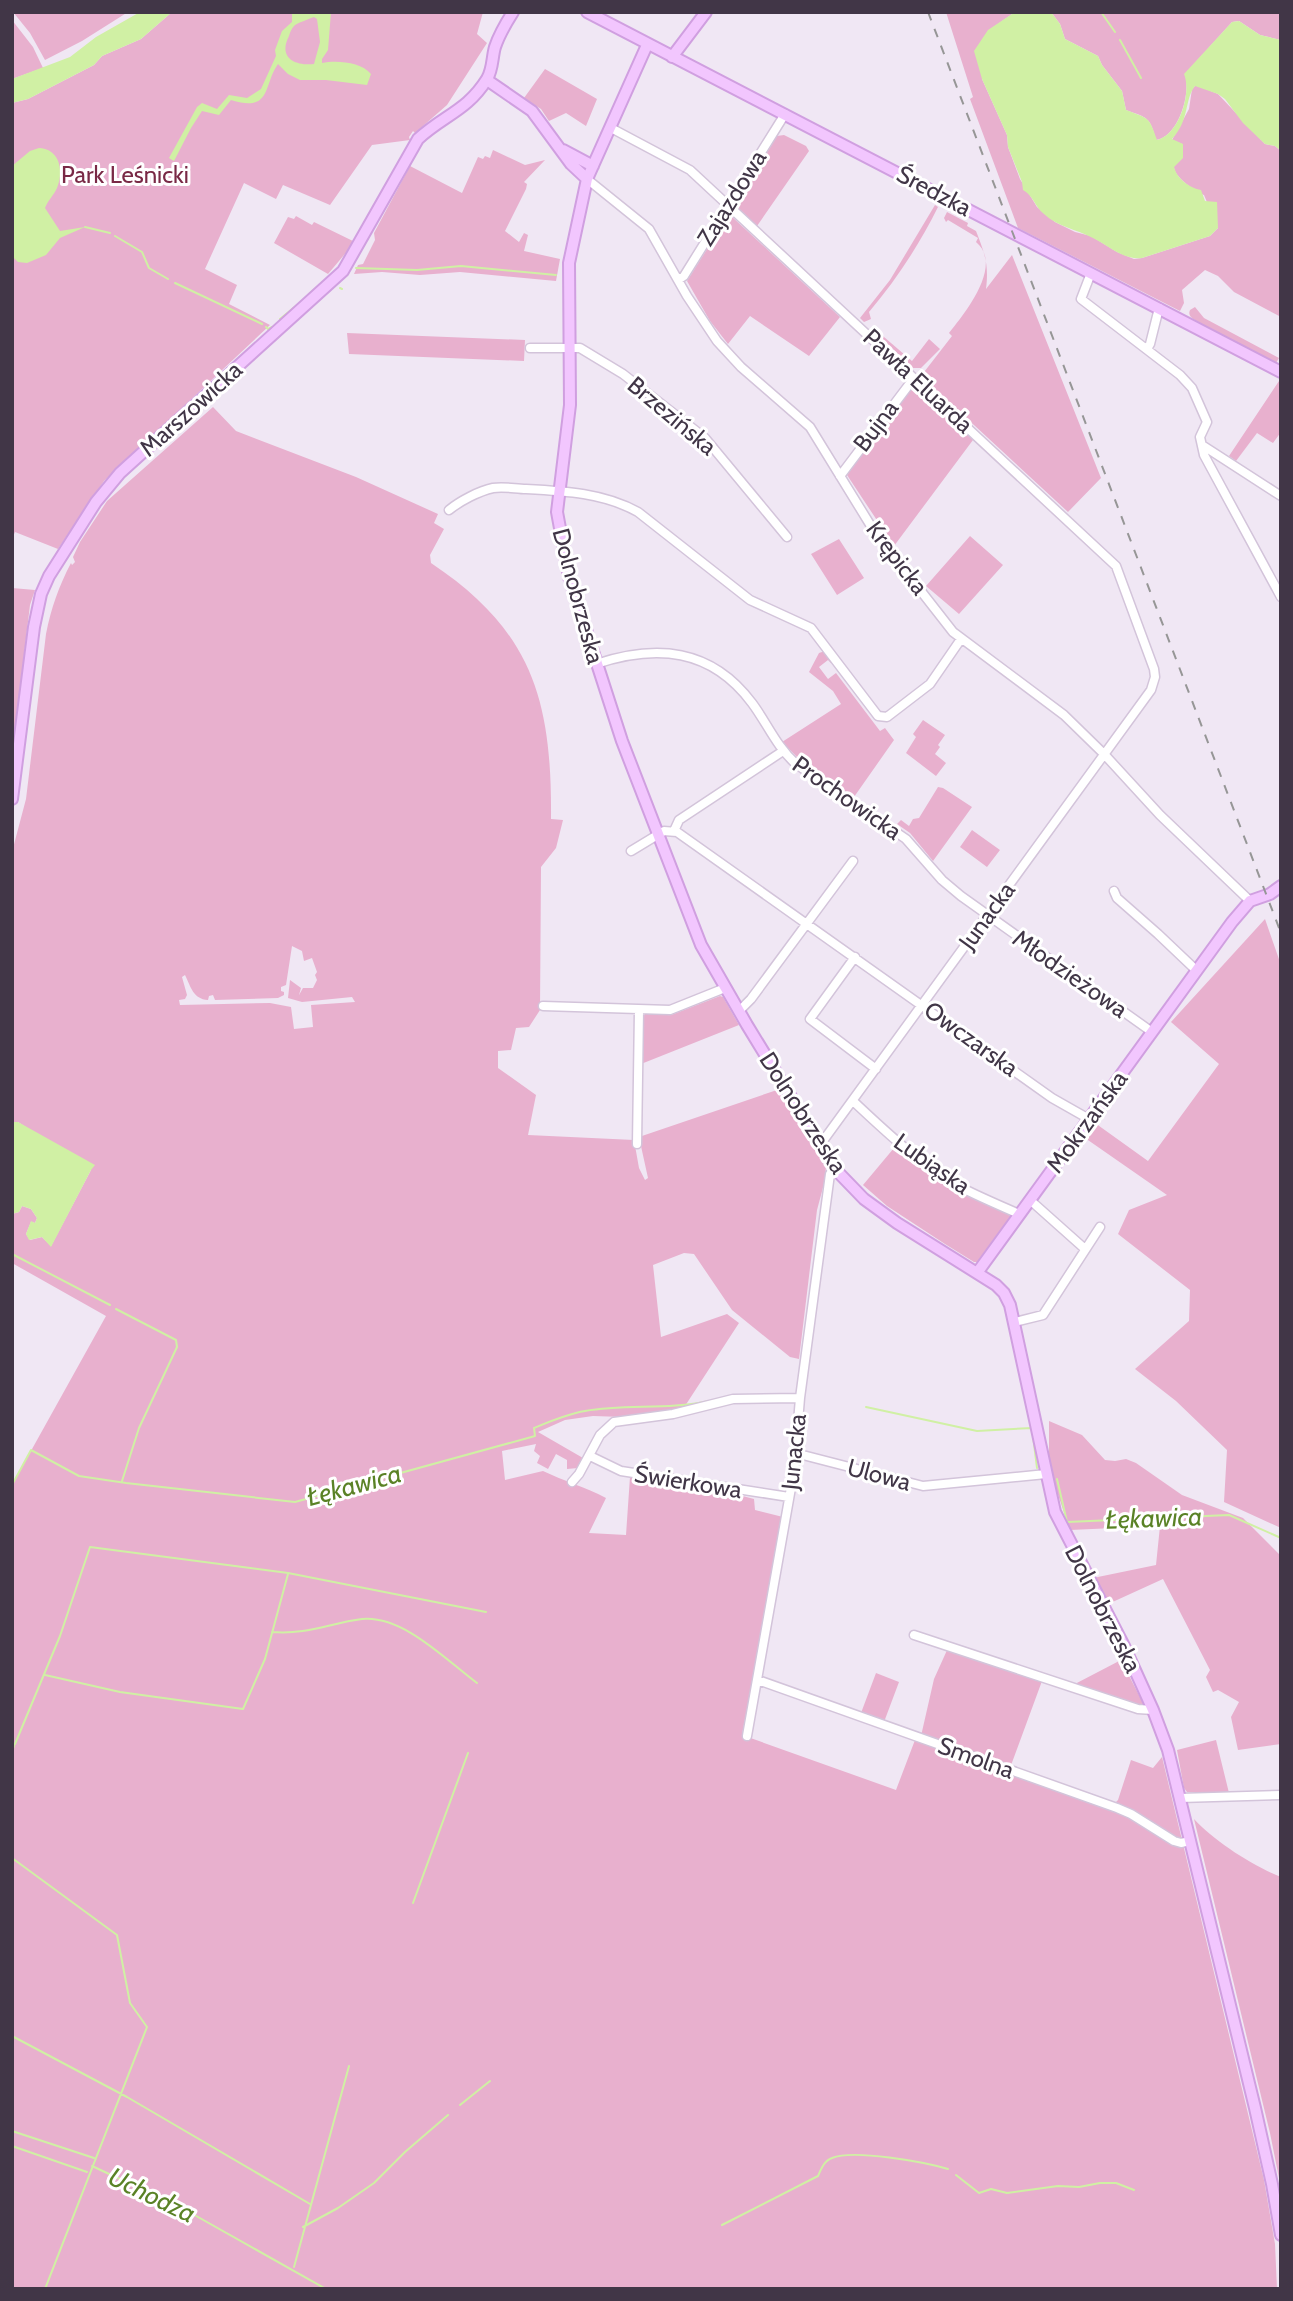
<svg xmlns="http://www.w3.org/2000/svg" width="1293" height="2301" viewBox="0 0 1293 2301" font-family="Cabin,sans-serif">
<style>
.green{fill:#e8b0ce;fill-rule:evenodd}
.water{fill:#d0f0a4;fill-rule:evenodd}
.lines{fill:none;stroke-linecap:round;stroke-linejoin:round}
.stream{stroke:#d0f0a4;stroke-width:2}
.street-casing{stroke:#d3c4da;stroke-width:11}
.secondary-casing{stroke:#d09fe0;stroke-width:14}
.street{stroke:#fff;stroke-width:8}
.secondary{stroke:#f2c6fe;stroke-width:10}
.rail{stroke:#969696;stroke-width:2;stroke-dasharray:9 9;stroke-linecap:butt}
.labels{text-anchor:middle;stroke-width:6;stroke-linejoin:round;paint-order:stroke}
.park-label{font-size:24px;fill:#792946;stroke:#fff}
.street-label{font-size:24px;fill:#413647;stroke:#fff}
.water-label{font-size:26px;font-style:italic;fill:#5a8226;stroke:#fff}
</style>
<rect width="100%" height="100%" fill="#f0e7f4"/>
<path class="green" d="M 13,12 L 128,12 L 82,41 L 45,60 L 30,33 Z
M 172,12 L 483,12 L 477,34 L 487,43 L 447,105 L 415,133 L 413,131 L 409,137 L 410,140 L 372,145 L 330,205 L 283,185 L 276,199 L 244,183 L 205,269 L 237,285 L 229,304 L 270,325 L 104,481 L 58,549 L 15,532 L 12,539 L 12,103 L 28,99 L 94,65 L 102,56 L 141,39 Z
M 946,12 L 1015,12 L 988,31 L 982,79 L 1007,135 L 1008,147 L 1020,179 L 1037,207 L 1055,222 L 1075,232 L 1091,236 L 1117,252 L 1134,259 L 1142,258 L 1210,236 L 1218,228 L 1204,195 C 1195,191 1174,177 1174,167 C 1175,160 1180,150 1182,144 L 1172,140 L 1189,109 L 1192,89 L 1196,85 L 1218,94 L 1265,144 L 1275,146 L 1281,151 L 1281,317 L 1234,292 L 1218,276 L 1205,270 L 1182,290 L 1184,303 L 1180,311 L 1018,228 L 970,99 L 973,97 Z
M 1051,12 L 1281,12 L 1281,40 L 1260,35 L 1239,21 L 1232,22 L 1185,74 C 1191,93 1179,136 1156,140 C 1150,117 1148,118 1126,110 L 1122,91 L 1102,65 L 1098,56 L 1065,39 L 1060,24 Z
M 12,20 L 33,47 L 43,68 L 12,79 Z
M 545,69 L 597,99 L 586,126 L 566,113 L 549,121 L 541,109 L 524,98 Z
M 784,135 L 806,146 L 809,151 L 757,226 L 735,205 L 777,136 Z
M 493,150 L 525,165 L 545,160 L 524,182 L 527,184 L 526,189 L 505,231 L 519,242 L 524,233 L 528,235 L 524,251 L 560,259 L 556,281 L 460,272 L 420,275 L 382,272 L 354,274 L 358,265 L 363,264 L 375,240 L 374,233 L 410,166 L 462,193 L 478,157 L 483,159 L 485,156 L 490,158 Z
M 935,205 L 938,207 C 919,245 897,279 869,312 L 871,319 L 864,322 L 860,318 L 890,280 Z
M 947,212 L 968,223 L 967,226 L 976,231 C 985,254 989,265 986,289 L 1012,255 L 1101,478 L 1068,512 L 921,376 L 952,336 L 949,333 C 965,313 1004,265 976,242 L 978,238 L 948,220 L 946,222 L 944,218 Z
M 729,214 L 840,317 L 809,356 L 750,316 L 728,344 L 710,321 L 687,281 Z
M 296,216 L 312,225 L 314,222 L 355,242 L 328,274 L 274,243 L 288,217 L 294,219 Z
M 1195,307 L 1204,318 L 1279,358 L 1276,363 L 1199,323 C 1194,319 1187,317 1190,310 Z
M 877,331 L 912,361 L 929,339 L 940,349 L 921,368 L 913,368 L 876,333 Z
M 347,333 L 525,340 L 524,361 L 349,354 Z
M 1279,381 L 1281,432 L 1273,443 L 1257,433 L 1236,461 L 1229,456 Z
M 916,386 L 973,440 L 894,546 L 847,475 L 911,388 Z
M 213,407 L 236,431 L 356,477 L 438,514 L 434,523 L 444,529 L 430,555 L 431,563 C 533,631 552,701 551,819 L 563,820 L 556,848 L 541,867 L 540,1010 L 529,1027 L 516,1028 L 511,1050 L 498,1051 L 498,1068 L 536,1095 L 528,1135 L 634,1140 L 639,1168 L 645,1180 L 648,1178 L 639,1137 L 777,1090 L 825,1161 L 826,1166 L 825,1180 L 817,1210 L 799,1359 L 790,1357 L 732,1310 L 694,1254 L 684,1253 L 653,1265 L 661,1337 L 727,1314 L 739,1323 L 685,1406 L 662,1413 L 623,1417 L 593,1416 L 565,1420 L 538,1432 L 583,1458 L 578,1468 L 567,1469 L 567,1460 L 556,1454 L 548,1469 L 537,1463 L 540,1456 L 534,1451 L 536,1444 L 502,1451 L 505,1480 L 543,1471 C 564,1481 585,1487 606,1498 L 589,1533 L 626,1535 L 630,1477 L 716,1489 L 754,1499 L 755,1510 L 783,1517 L 742,1735 L 896,1790 L 915,1740 L 1114,1804 L 1118,1800 L 1131,1760 L 1153,1768 L 1162,1757 L 1264,2180 L 1275,2244 L 1277,2289 L 12,2289 L 12,1485 L 106,1316 L 12,1263 L 12,1214 L 19,1212 L 22,1206 L 31,1209 L 37,1218 L 35,1223 L 31,1222 L 26,1234 L 30,1240 L 42,1237 L 51,1246 L 91,1170 L 18,1122 L 12,1122 L 12,852 L 26,799 L 46,634 C 51,608 59,586 71,563 L 72,565 L 75,562 L 73,557 L 80,542 L 107,501 ZM 292,946 L 302,951 L 304,961 L 312,958 L 317,972 L 315,975 L 317,980 L 313,988 L 303,988 L 299,995 L 301,988 L 290,980 L 288,998 L 302,1002 L 352,997 L 355,1002 L 311,1005 L 313,1027 L 294,1029 L 291,1007 L 270,1003 L 180,1005 L 179,1000 L 185,999 L 187,995 L 182,977 L 185,975 C 191,987 193,999 208,1000 L 209,996 L 213,995 L 215,1000 L 278,998 L 284,995 L 284,992 L 281,991 L 281,987 L 286,985 Z
M 970,536 L 1003,565 L 959,614 L 926,586 Z
M 839,539 L 864,578 L 837,595 L 811,554 Z
M 12,588 L 35,590 L 30,605 L 12,754 Z
M 825,651 L 832,662 L 831,663 L 828,660 L 819,667 L 828,679 L 836,673 L 880,731 L 885,728 L 894,740 L 854,797 L 804,764 L 782,742 L 841,704 L 833,691 L 809,672 L 819,653 Z
M 923,720 L 945,735 L 938,745 L 940,747 L 935,754 L 946,763 L 936,776 L 906,753 L 916,737 L 913,734 Z
M 938,787 L 943,788 L 972,807 L 933,861 L 910,833 L 897,824 L 901,820 L 909,826 L 913,819 L 919,818 Z
M 972,830 L 1000,850 L 987,867 L 960,847 Z
M 1265,919 L 1281,965 L 1281,1528 L 1224,1502 L 1227,1450 L 1176,1401 L 1135,1369 L 1189,1321 L 1190,1290 L 1118,1234 L 1129,1210 L 1167,1195 L 1085,1138 L 1095,1123 L 1148,1161 L 1219,1064 L 1171,1022 Z
M 720,996 L 723,997 L 739,1025 L 641,1064 L 641,1020 L 645,1014 L 671,1015 Z
M 894,1148 L 1010,1214 L 1010,1221 L 982,1262 L 974,1262 L 945,1244 L 887,1206 L 863,1185 Z
M 1049,1421 L 1082,1435 L 1105,1460 L 1115,1461 L 1126,1459 L 1136,1463 L 1182,1495 L 1243,1518 L 1281,1556 L 1281,1744 L 1238,1750 L 1231,1717 L 1239,1702 L 1218,1690 L 1213,1692 L 1206,1677 L 1210,1670 L 1163,1579 L 1106,1605 L 1093,1578 L 1156,1565 L 1160,1526 L 1070,1530 L 1049,1468 Z
M 948,1648 L 1042,1681 L 1010,1768 L 921,1736 L 934,1679 Z
M 1121,1660 L 1145,1707 L 1073,1685 Z
M 876,1673 L 899,1682 L 884,1722 L 861,1713 Z
M 1216,1740 L 1229,1793 L 1187,1792 L 1184,1788 L 1177,1750 Z
M 1194,1819 C 1214,1841 1253,1866 1281,1877 L 1281,2188 L 1270,2133 Z"/>
<path class="water" d="M 140,12 L 172,12 L 141,39 L 102,56 L 94,65 L 28,99 L 12,103 L 12,79 L 70,57 L 96,37 Z
M 292,12 L 331,12 L 328,50 L 322,59 L 322,63 C 337,60 361,62 371,74 L 367,85 L 326,80 L 300,80 L 288,74 L 278,64 C 263,85 272,113 231,100 L 219,115 L 202,111 L 191,128 L 174,161 L 169,158 L 197,107 L 202,103 L 217,109 L 229,95 L 247,98 L 261,89 L 276,56 L 275,50 L 282,31 L 292,22 ZM 314,17 L 317,19 L 320,42 L 314,64 C 294,66 278,57 289,36 C 290,33 291,29 294,26 C 297,23 309,19 314,17 Z
M 1015,12 L 1051,12 L 1060,24 L 1065,39 L 1098,56 L 1102,65 L 1122,91 L 1126,110 C 1150,119 1149,117 1157,140 C 1179,135 1192,93 1184,74 L 1232,22 L 1239,21 L 1260,35 L 1281,40 L 1281,151 L 1275,146 L 1265,144 L 1243,123 L 1225,99 L 1218,94 L 1195,86 C 1184,100 1190,120 1172,139 L 1183,144 L 1183,158 L 1174,167 C 1177,179 1190,188 1201,190 L 1205,201 L 1217,202 L 1218,228 L 1210,236 L 1142,258 C 1123,260 1109,246 1093,238 C 1076,229 1058,227 1044,214 C 1035,207 1033,195 1023,190 L 1022,182 L 1008,147 L 1007,135 L 982,79 L 974,51 L 988,30 Z
M 39,148 C 60,149 64,171 57,188 C 54,195 48,200 45,208 L 60,231 L 85,227 L 60,238 L 46,255 L 27,263 L 18,262 L 12,256 L 12,166 L 30,151 Z
M 12,1122 L 18,1122 L 95,1165 L 91,1170 L 51,1247 L 42,1237 L 29,1240 L 26,1234 L 31,1221 L 35,1223 L 37,1218 L 31,1209 L 22,1206 L 19,1212 L 12,1214 Z"/>
<g class="lines">
<path class="stream" d="M 1101,12 L 1115,32
M 1120,40 L 1141,78
M 85,227 L 110,233
M 115,236 L 142,252 L 149,268 L 168,279
M 356,268 L 417,270 L 461,266 L 556,275
M 175,283 L 262,324
M 340,288 L 342,289
M 309,294 L 324,281
M 280,319 L 302,301
M 266,327 L 268,329 L 272,327
M 12,1254 L 110,1305
M 116,1309 L 176,1340 L 177,1347 L 139,1428 L 122,1481
M 866,1407 L 977,1431 L 1032,1428 L 1037,1468
M 1057,1479 L 1067,1522 L 1229,1515 L 1281,1538
M 12,1485 L 31,1450 L 79,1476 L 126,1483 L 295,1502 L 535,1436 L 534,1428 C 551,1421 567,1414 585,1411 C 626,1404 668,1410 709,1401
M 272,1632 C 307,1635 330,1623 362,1619 C 403,1615 446,1660 477,1683
M 45,1675 L 120,1692 L 243,1709 L 265,1659 L 288,1574
M 15,1744 L 60,1636 L 90,1547 L 288,1573 L 486,1612
M 12,1751 L 14,1746
M 12,1858 L 117,1935 L 130,2003 L 147,2027 L 45,2289
M 413,1903 L 468,1753
M 12,2036 L 127,2097 L 310,2204
M 460,2105 L 490,2081
M 12,2131 L 94,2158
M 12,2146 L 87,2172
M 92,2166 L 182,2208 L 326,2289
M 956,2175 L 979,2193 L 991,2189 L 1007,2193 L 1058,2186 L 1079,2187 L 1100,2183 L 1116,2183 L 1134,2190
M 722,2225 L 818,2176 C 821,2169 824,2161 832,2158 C 854,2149 924,2162 948,2169
M 303,2227 L 338,2208 L 374,2183 L 405,2152 L 448,2115
M 294,2267 L 349,2066"/>
<g class="street-casing">
<path id="street" d="M 611,128 L 690,170 L 1116,566 L 1154,669 L 1155,677 L 1151,690 L 820,1145
M 587,179 L 649,229 L 687,296 L 717,341 L 741,367 L 810,427 L 874,531 L 953,632 L 1064,715 L 1104,754 L 1160,815 L 1250,901
M 1091,273 L 1081,299 L 1180,375 L 1192,388 L 1207,422 L 1200,437 L 1204,455 L 1281,597
M 678,280 L 684,276 L 785,114
M 530,348 L 580,348 L 623,374 L 705,438 L 787,537
M 1147,349 L 1150,344 L 1159,308
M 1202,445 L 1281,496
M 840,476 L 914,378
M 449,510 C 460,501 479,491 493,488 C 504,486 516,489 526,489 C 565,491 604,493 638,512 L 750,600 L 811,628 L 878,716 L 887,717 L 930,684 L 961,639
M 596,664 C 656,644 711,648 752,703 C 767,723 776,746 796,764 L 906,839 L 942,880 L 961,896 L 1152,1032
M 674,831 L 679,820 L 783,751
M 631,851 L 664,831 L 677,832 L 1052,1098 L 1089,1119
M 1114,891 L 1117,898 L 1158,934 L 1197,971
M 855,957 L 810,1019 L 876,1069
M 543,1006 L 670,1010 L 725,988
M 739,1011 L 751,999 L 853,861
M 853,1101 C 887,1133 922,1166 964,1189 C 982,1198 1001,1206 1019,1214
M 637,1144 L 639,1010
M 1030,1200 L 1085,1249
M 1015,1322 L 1043,1315 L 1100,1227
M 795,1453 L 923,1486 L 1046,1474
M 590,1456 L 621,1471 L 789,1497
M 572,1482 L 579,1474 L 600,1435 L 614,1422 L 673,1414 L 733,1399 L 800,1398
M 914,1635 L 1138,1709 L 1153,1710
M 758,1680 L 1117,1808 L 1131,1814 L 1174,1841 L 1181,1843 L 1190,1841
M 747,1736 L 794,1471 L 800,1398 L 830,1174 L 835,1169
M 1180,1798 L 1281,1795"/>
</g>
<g class="secondary-casing">
<path id="secondary" d="M 587,12 L 1281,372
M 647,45 L 587,179 L 569,263 L 570,405 L 557,512 L 569,577 L 622,741 L 701,945 L 747,1025 L 835,1169 L 864,1199 L 897,1223 L 996,1285 L 1004,1293 L 1010,1305 L 1055,1512 L 1124,1646 L 1153,1710 L 1168,1750 L 1255,2108 L 1272,2184 L 1281,2235
M 672,57 L 706,12
M 487,80 L 532,111 L 571,164 L 587,179
M 563,150 L 593,166
M 12,799 L 34,627 L 41,594 L 49,576 L 96,502 L 120,473 L 343,271 L 418,139 C 444,115 467,111 487,79 C 493,69 492,57 495,47 C 499,35 506,23 513,12
M 977,1273 L 1232,922 L 1250,901 L 1270,894 L 1281,886"/>
</g>
<use href="#street" class="street"/>
<use href="#secondary" class="secondary"/>
<path class="rail" d="M 928,12 L 1281,933"/>
</g>
<g class="labels">
<g class="park-label">
<text x="125" y="183">Park Leśnicki</text>
</g>
<g class="street-label">
<text transform="translate(934 191) rotate(28)" y="8">Średzka</text>
<text transform="translate(732 198) rotate(-58)" y="8">Zajazdowa</text>
<text transform="translate(918 381) rotate(43)" y="8">Pawła Eluarda</text>
<text transform="translate(191 409) rotate(-42)" y="8">Marszowicka</text>
<text transform="translate(672 416) rotate(40)" y="8">Brzezińska</text>
<text transform="translate(876 426) rotate(-53)" y="8">Bujna</text>
<text transform="translate(897 558) rotate(53)" y="8">Krępicka</text>
<text transform="translate(578 596) rotate(75)" y="8">Dolnobrzeska</text>
<text transform="translate(847 798) rotate(35)" y="8">Prochowicka</text>
<text transform="translate(987 916) rotate(-54)" y="8">Junacka</text>
<text transform="translate(1070 974) rotate(35)" y="8">Młodzieżowa</text>
<text transform="translate(971 1039) rotate(36)" y="8">Owczarska</text>
<text transform="translate(803 1113) rotate(57)" y="8">Dolnobrzeska</text>
<text transform="translate(1087 1122) rotate(-54)" y="8">Mokrzańska</text>
<text transform="translate(932 1164) rotate(35)" y="8">Lubiąska</text>
<text transform="translate(794 1452) rotate(-84)" y="8">Junacka</text>
<text transform="translate(879 1475) rotate(15)" y="8">Ulowa</text>
<text transform="translate(688 1482) rotate(9)" y="8">Świerkowa</text>
<text transform="translate(1103 1609) rotate(63)" y="8">Dolnobrzeska</text>
<text transform="translate(976 1758) rotate(20)" y="8">Smolna</text>
</g>
<g class="water-label">
<text transform="translate(354 1485) rotate(-15)" y="9">Łękawica</text>
<text transform="translate(1154 1518) rotate(-2)" y="9">Łękawica</text>
<text transform="translate(152 2195) rotate(26)" y="9">Uchodza</text>
</g>
</g>
<rect width="1293" height="2301" fill="none" stroke="#413647" stroke-width="28"/>
</svg>
